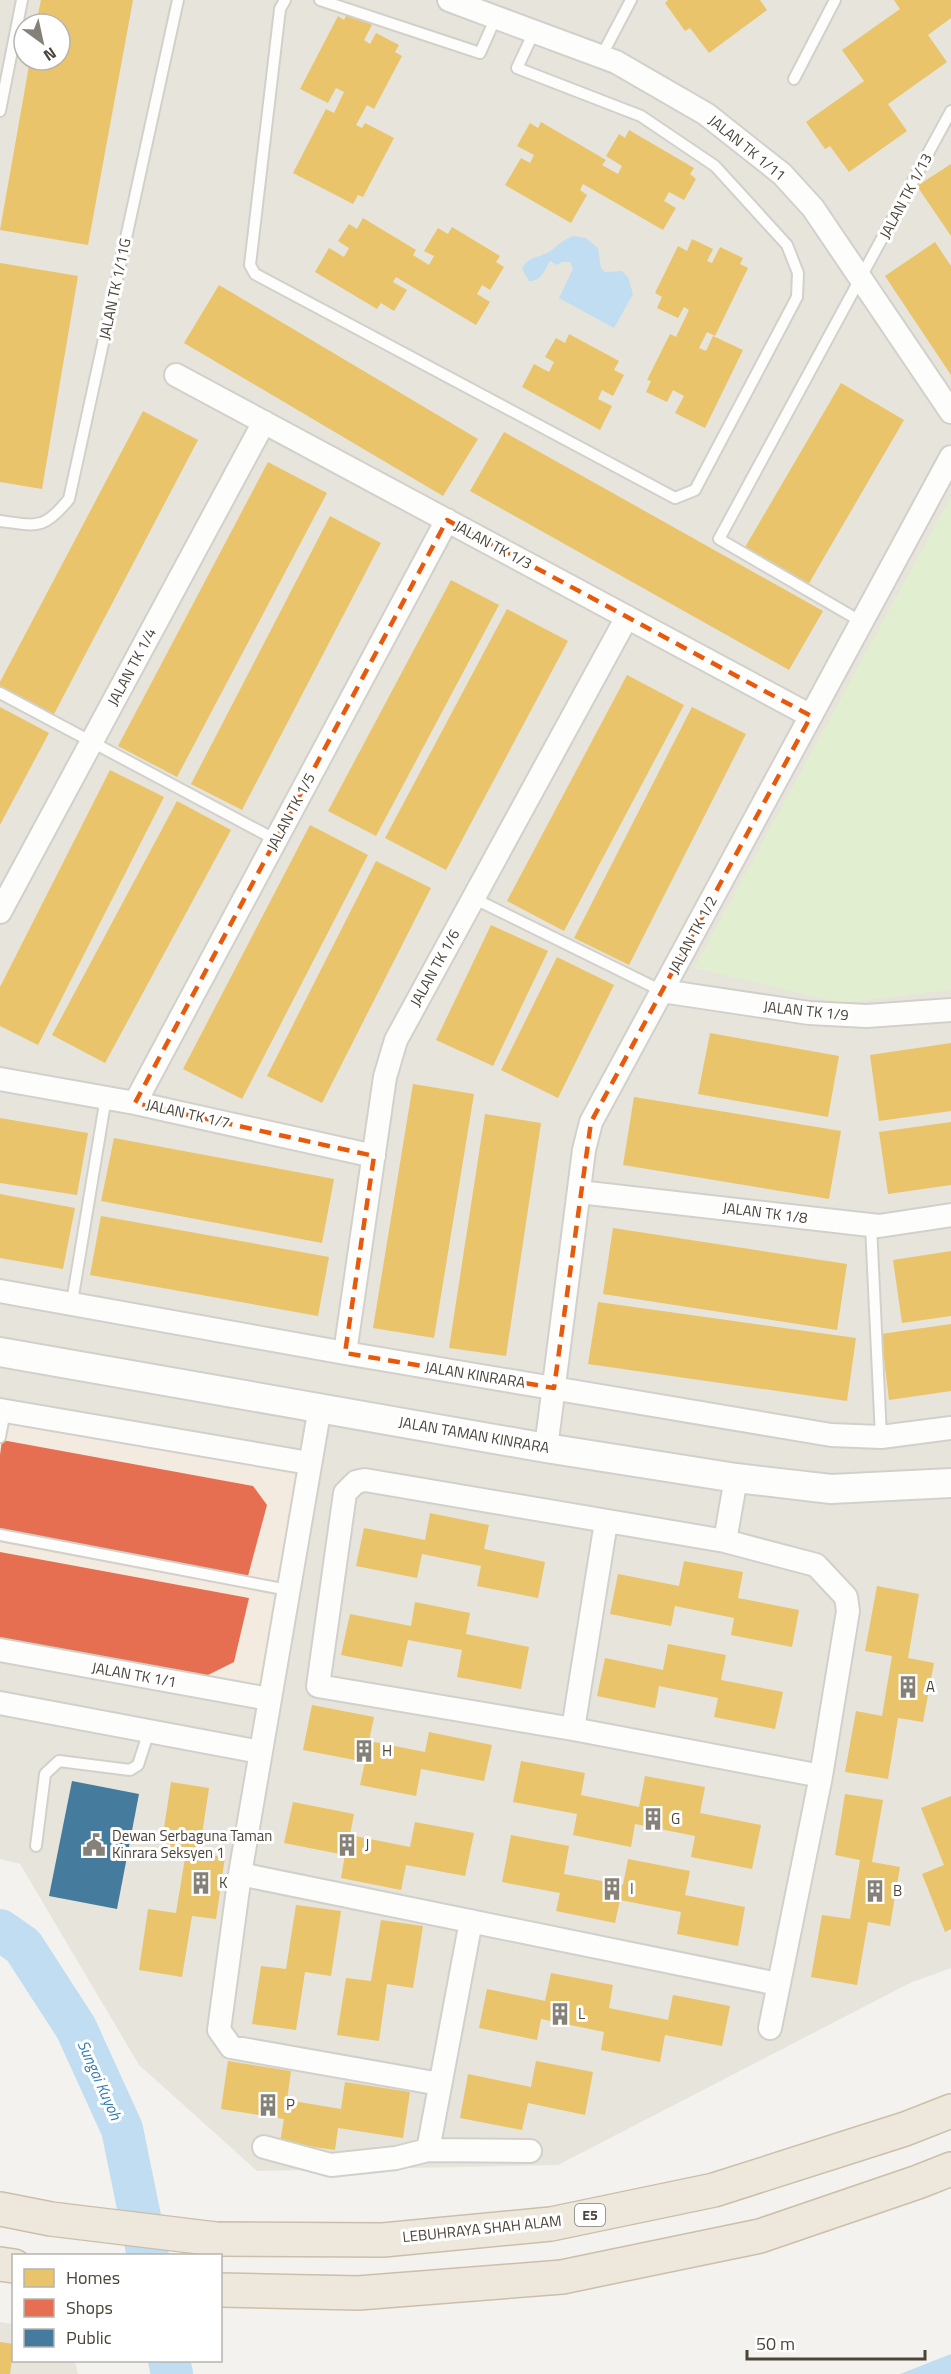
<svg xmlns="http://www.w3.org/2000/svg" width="951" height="2374" viewBox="0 0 951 2374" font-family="'Titillium Web',sans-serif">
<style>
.residential{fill:#e7e4dc;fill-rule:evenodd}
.commercial{fill:#f3ebdf}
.green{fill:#e1eecf}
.water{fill:#c0ddf1}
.homes{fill:#e9c46a}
.shops{fill:#e76f51}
.public{fill:#457b9d}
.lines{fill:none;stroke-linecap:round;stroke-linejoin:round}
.river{stroke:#c0ddf1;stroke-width:42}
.service-casing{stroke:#d2d0cb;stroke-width:14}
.minor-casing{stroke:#d2d0cb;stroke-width:26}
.tertiary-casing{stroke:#d2d0cb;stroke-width:32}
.motorway-casing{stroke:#ccbfa9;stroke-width:36}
.service{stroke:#fdfdfc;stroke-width:10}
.minor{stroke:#fdfdfc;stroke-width:22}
.tertiary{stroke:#fdfdfc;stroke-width:28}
.motorway{stroke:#ede8db;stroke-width:33}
.marked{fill:none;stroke:#e8590c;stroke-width:4.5;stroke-dasharray:12 8;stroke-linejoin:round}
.labels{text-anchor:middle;stroke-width:6;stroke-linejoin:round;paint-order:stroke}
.shield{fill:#fff;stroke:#817c74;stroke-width:1.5}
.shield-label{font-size:14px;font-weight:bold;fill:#4b4439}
.street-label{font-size:15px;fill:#4b4439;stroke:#fff}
.poi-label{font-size:15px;fill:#4b4439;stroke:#fff;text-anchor:start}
.water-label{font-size:16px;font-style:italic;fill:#2e7ab2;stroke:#fff}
</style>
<rect width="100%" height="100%" fill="#f4f2ee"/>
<path class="residential" d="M 0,0 L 951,0 L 951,1968 L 910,1983 L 558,2165 L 257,2171 L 139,2065 L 20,1864 L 0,1859 ZM 24,24 L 60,24 L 60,60 L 24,60 Z
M 0,2322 L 13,2324 L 14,2360 L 75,2361 L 78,2374 L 0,2374 Z"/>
<path class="commercial" d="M 0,1420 L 298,1472 L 260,1685 L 0,1640 Z"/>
<path class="green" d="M 951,496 L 951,990 L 842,1003 L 694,968 Z"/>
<path class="water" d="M 573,236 L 586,238 L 598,248 L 601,268 L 605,272 L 622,271 L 628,277 L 633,294 L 614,328 L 559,298 L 573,269 L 570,262 L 562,262 L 557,265 L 550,261 C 544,271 542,281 529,281 L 522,269 C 529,254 542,259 553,249 C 560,243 564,240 573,236 Z
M 951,2354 L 951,2374 L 900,2374 Z"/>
<path class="homes" d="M 41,0 L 133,0 L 88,245 L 0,230 L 30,60 L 60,60 L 60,24 L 36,24 Z
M 668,0 L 760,0 L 767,10 L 709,53 L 690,28 L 685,31 L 665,3 Z
M 894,0 L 951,0 L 951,18 L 928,35 L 947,62 L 888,104 L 907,131 L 849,172 L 830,146 L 825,149 L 806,122 L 864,81 L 842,50 L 900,9 Z
M 348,12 L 372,25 L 364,40 L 370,44 L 376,33 L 399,45 L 395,52 L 402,56 L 374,109 L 367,105 L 356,125 L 362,128 L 365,123 L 394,138 L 363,197 L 358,195 L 353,204 L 293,173 L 326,109 L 334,113 L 344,92 L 336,88 L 328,103 L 300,89 L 338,16 L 344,20 Z
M 541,122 L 606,160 L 602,165 L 618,174 L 622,166 L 606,156 L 619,134 L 625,138 L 629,130 L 694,168 L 690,174 L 696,179 L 684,200 L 669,192 L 664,201 L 676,208 L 663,230 L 583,184 L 580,190 L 587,195 L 571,223 L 505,185 L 521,158 L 530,163 L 534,155 L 517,146 L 530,123 L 538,128 Z
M 951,164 L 951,236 L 917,186 Z
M 363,218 L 416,250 L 413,255 L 429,265 L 434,256 L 424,251 L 438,228 L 448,234 L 452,227 L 500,256 L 496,262 L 504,267 L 490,290 L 482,285 L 477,294 L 490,302 L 476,325 L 396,277 L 393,282 L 407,290 L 394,311 L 381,303 L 377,309 L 315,272 L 329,248 L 344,257 L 349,248 L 338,241 L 349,224 L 357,229 Z
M 692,239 L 713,249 L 707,261 L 712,263 L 720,247 L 743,258 L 740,264 L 748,268 L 715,336 L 707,332 L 699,348 L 706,351 L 713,336 L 743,350 L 705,428 L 675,413 L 684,396 L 673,390 L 667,402 L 646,392 L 651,381 L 647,380 L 670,334 L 676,337 L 689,310 L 684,307 L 678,318 L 657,308 L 662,297 L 655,293 L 678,246 L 687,251 Z
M 935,242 L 951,266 L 951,375 L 885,276 Z
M 0,263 L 78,276 L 42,489 L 0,482 Z
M 219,285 L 478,439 L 443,496 L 184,343 Z
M 569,334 L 619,361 L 614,370 L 624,375 L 613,396 L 602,390 L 598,399 L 612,406 L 600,430 L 522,387 L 534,364 L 549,372 L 554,362 L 545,357 L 556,338 L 565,343 Z
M 841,383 L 904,420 L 808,585 L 744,549 Z
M 143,411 L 198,440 L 53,716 L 0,688 L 0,682 Z
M 504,432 L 823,611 L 789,670 L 470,491 Z
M 268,462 L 327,493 L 177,777 L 118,746 Z
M 330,516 L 381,543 L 242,810 L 191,784 Z
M 451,580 L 499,605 L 376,836 L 328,811 Z
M 507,609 L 568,641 L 446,870 L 385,838 Z
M 627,675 L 684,705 L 564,931 L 507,901 Z
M 0,707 L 49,733 L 0,825 Z
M 692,707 L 746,734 L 629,965 L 574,938 Z
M 110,770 L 164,797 L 38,1045 L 0,1026 L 0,987 Z
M 177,801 L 231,830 L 105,1063 L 52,1035 Z
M 310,825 L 368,855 L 242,1099 L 183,1069 Z
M 376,861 L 431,888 L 322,1103 L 267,1076 Z
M 491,925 L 548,951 L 493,1066 L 436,1040 Z
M 557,957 L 614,985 L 558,1098 L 501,1070 Z
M 710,1033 L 839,1056 L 828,1117 L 698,1094 Z
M 951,1043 L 951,1111 L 879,1121 L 870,1055 Z
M 413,1084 L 474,1094 L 434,1338 L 373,1328 Z
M 634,1097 L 841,1131 L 829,1199 L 623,1165 Z
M 485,1114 L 541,1123 L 506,1356 L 449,1348 Z
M 0,1118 L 88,1133 L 77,1195 L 0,1183 Z
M 951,1122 L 951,1185 L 888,1194 L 879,1132 Z
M 114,1138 L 334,1179 L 322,1243 L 101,1201 Z
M 0,1194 L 75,1208 L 63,1269 L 0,1258 Z
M 101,1216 L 329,1257 L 318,1316 L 90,1275 Z
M 613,1228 L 847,1264 L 837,1330 L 603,1294 Z
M 951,1251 L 951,1316 L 902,1323 L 893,1260 Z
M 598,1302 L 856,1338 L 847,1401 L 588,1364 Z
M 951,1324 L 951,1391 L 889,1400 L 881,1334 Z
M 430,1513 L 489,1525 L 484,1549 L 545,1562 L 538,1598 L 477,1586 L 481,1566 L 422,1554 L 417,1578 L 356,1566 L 364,1528 L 425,1540 Z
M 684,1561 L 743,1572 L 738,1598 L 799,1610 L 792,1647 L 731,1635 L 734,1618 L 675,1606 L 671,1626 L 610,1614 L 618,1574 L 679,1586 Z
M 877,1586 L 919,1594 L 908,1658 L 934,1663 L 923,1722 L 898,1718 L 888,1779 L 845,1772 L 856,1711 L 882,1716 L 892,1656 L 865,1651 Z
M 415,1602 L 470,1613 L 466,1634 L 529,1647 L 521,1689 L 457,1677 L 462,1650 L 408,1640 L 402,1667 L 341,1655 L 350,1614 L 411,1626 Z
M 668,1644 L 726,1655 L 721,1680 L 783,1692 L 775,1729 L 714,1717 L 718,1698 L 659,1686 L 655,1708 L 597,1696 L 605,1658 L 663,1670 Z
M 312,1705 L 374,1717 L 369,1741 L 425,1752 L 429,1732 L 492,1745 L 484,1781 L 421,1769 L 416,1796 L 360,1785 L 365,1762 L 303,1750 Z
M 521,1761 L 585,1773 L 581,1795 L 639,1807 L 645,1776 L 705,1787 L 700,1813 L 761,1825 L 752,1869 L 691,1857 L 695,1836 L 635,1824 L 631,1847 L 573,1835 L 577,1814 L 513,1802 Z
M 171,1782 L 209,1788 L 199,1854 L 225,1857 L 216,1919 L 192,1916 L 182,1977 L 139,1970 L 148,1909 L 176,1913 L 186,1852 L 161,1848 Z
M 845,1794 L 883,1800 L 872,1862 L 900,1867 L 890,1926 L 868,1922 L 857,1985 L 811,1977 L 822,1915 L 850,1919 L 860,1860 L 835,1855 Z
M 951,1796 L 951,1929 L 945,1932 L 922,1874 L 944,1865 L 921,1808 Z
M 293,1802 L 354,1814 L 350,1835 L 410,1847 L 415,1822 L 474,1833 L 465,1876 L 406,1865 L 401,1890 L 341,1878 L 345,1855 L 284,1843 Z
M 511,1835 L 569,1846 L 564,1874 L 623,1885 L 628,1859 L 690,1871 L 685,1895 L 745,1907 L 738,1946 L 677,1934 L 681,1912 L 620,1900 L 615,1923 L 556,1911 L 560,1893 L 502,1882 Z
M 296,1905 L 341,1911 L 331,1976 L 305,1972 L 296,2030 L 252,2024 L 261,1966 L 286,1969 Z
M 381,1920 L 423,1926 L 413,1988 L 387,1984 L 379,2041 L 337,2035 L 346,1978 L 371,1981 Z
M 551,1973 L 613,1985 L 609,2008 L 668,2020 L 673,1995 L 730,2006 L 722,2046 L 665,2035 L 660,2062 L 601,2050 L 604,2032 L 541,2019 L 537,2040 L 479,2028 L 487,1989 L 545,2001 Z
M 228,2061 L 291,2071 L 287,2100 L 341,2109 L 345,2082 L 410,2092 L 403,2138 L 338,2128 L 335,2150 L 280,2142 L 284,2119 L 221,2109 Z
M 536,2061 L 593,2072 L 585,2115 L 528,2103 L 522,2130 L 460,2118 L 468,2074 L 531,2087 Z
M 0,2342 L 14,2344 L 10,2374 L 0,2374 Z"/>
<path class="shops" d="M 2,1440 L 253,1486 L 267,1505 L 248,1576 L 0,1532 L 0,1455 Z
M 0,1552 L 249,1598 L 234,1662 L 206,1676 L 0,1646 Z"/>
<path class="public" d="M 72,1781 L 139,1794 L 117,1909 L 49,1896 Z"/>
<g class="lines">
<path class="river" d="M 0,1930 L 23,1946 L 76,2028 L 122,2129 L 148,2256
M 169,2360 L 172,2374"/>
<g class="service-casing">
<path id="service" d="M 285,0 L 280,9 L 250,265 L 255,274 L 675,498 L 695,490 L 797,297 L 798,273 L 787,245 L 715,166 L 641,116 L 517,68 L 534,32
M 320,0 L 480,53 L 496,17
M 602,55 L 631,0
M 794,79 L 835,0
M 0,111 L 22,0
M 0,521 C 37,526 44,530 69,499 L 178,0
M 862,622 L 719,539 L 951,111
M 0,693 L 276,840
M 473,898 L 662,991
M 871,1225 L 881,1437
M 72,1302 L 106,1097
M 0,1437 L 5,1411
M 0,1535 L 288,1590
M 36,1846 L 45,1774 L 59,1761 L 130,1770 L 138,1765 L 149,1731"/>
</g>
<g class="minor-casing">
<path id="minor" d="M 449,0 L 616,62 L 706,114 L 782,174 L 813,208 L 951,412
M 176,375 L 811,716
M 0,912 L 264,422
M 662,991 L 809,1013 L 867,1016 L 951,1010
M 0,1079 L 135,1103 L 374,1156
M 135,1103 L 447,520
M 579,1192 L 879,1226 L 951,1215
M 0,1291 L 345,1353 L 831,1435 L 881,1437 L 951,1428
M 345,1353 L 385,1077 L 396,1040 L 627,617
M 320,1407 L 240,1874 L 219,2030 L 231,2047 L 440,2084
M 0,1410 L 309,1463
M 546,1448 L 584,1150 L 591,1122 L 951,457
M 725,1541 L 736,1478
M 0,1650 L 269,1699
M 0,1703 L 260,1752
M 573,1729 L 606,1522
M 240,1874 L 778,1984
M 770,2028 L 821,1776 L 848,1611 L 846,1597 L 816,1565 L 725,1541 L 365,1480 L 356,1482 L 345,1493 L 318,1686 L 573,1729 L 821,1776
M 264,2147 L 331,2165 L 396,2158 L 428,2150 L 530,2151
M 428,2150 L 471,1921"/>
</g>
<g class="tertiary-casing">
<path id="tertiary" d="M 0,1352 L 546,1448 L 736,1478 L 831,1489 L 951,1483"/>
</g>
<g class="motorway-casing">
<path id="motorway" d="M 0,2209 L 51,2219 L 216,2239 L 383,2240 L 551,2224 L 714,2190 L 905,2129 L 951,2111
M 0,2264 L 14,2266
M 220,2290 L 358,2293 L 562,2277 L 760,2236 L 918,2182 L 951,2169"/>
</g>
<use href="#service" class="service"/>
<use href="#minor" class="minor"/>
<use href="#tertiary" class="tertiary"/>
<use href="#motorway" class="motorway"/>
</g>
<path class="marked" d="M 447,520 L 811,716 L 591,1122 L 554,1388 L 345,1353 L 374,1156 L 135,1103 Z"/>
<defs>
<g id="building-bare" transform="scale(1.8)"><path d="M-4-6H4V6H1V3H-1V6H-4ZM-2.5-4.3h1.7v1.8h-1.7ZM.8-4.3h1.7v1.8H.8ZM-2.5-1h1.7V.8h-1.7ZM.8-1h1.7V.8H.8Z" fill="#868178" stroke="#fff" stroke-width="2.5" paint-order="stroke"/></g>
<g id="civic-bare" transform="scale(1.8)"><path d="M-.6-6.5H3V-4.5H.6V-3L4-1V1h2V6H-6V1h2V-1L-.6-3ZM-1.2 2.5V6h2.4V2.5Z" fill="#868178" stroke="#fff" stroke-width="2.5" paint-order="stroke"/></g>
</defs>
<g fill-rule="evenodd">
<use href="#building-bare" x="908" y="1687"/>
<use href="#building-bare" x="364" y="1751"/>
<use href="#building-bare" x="653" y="1819"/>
<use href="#civic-bare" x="94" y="1845"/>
<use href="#building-bare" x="347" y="1845"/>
<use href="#building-bare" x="201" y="1883"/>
<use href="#building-bare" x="612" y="1889"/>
<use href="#building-bare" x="875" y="1891"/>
<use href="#building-bare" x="560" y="2014"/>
<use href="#building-bare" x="268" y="2105"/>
</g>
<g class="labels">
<rect class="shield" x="575" y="2204" width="30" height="22" rx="4.5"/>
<g class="shield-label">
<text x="590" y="2220">E5</text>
</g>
<g class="street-label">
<text transform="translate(747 148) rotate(39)" y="5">JALAN TK 1/11</text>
<text transform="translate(906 196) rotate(-62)" y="5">JALAN TK 1/13</text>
<text transform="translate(115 289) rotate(-78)" y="5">JALAN TK 1/11G</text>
<text transform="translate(493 545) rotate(28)" y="5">JALAN TK 1/3</text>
<text transform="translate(132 667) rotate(-62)" y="5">JALAN TK 1/4</text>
<text transform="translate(291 812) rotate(-62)" y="5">JALAN TK 1/5</text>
<text transform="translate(693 935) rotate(-62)" y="5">JALAN TK 1/2</text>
<text transform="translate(435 968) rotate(-61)" y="5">JALAN TK 1/6</text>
<text transform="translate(806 1011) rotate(6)" y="5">JALAN TK 1/9</text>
<text transform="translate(188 1114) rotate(13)" y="5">JALAN TK 1/7</text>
<text transform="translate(765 1213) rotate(7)" y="5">JALAN TK 1/8</text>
<text transform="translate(475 1375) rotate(9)" y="5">JALAN KINRARA</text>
<text transform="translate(474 1435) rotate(10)" y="5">JALAN TAMAN KINRARA</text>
<text transform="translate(134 1675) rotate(10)" y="5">JALAN TK 1/1</text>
<text transform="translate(482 2229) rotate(-6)" y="5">LEBUHRAYA SHAH ALAM</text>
</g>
<g class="poi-label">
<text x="926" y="1692">A</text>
<text x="382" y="1756">H</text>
<text x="671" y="1824">G</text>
<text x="112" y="1841">Dewan Serbaguna Taman<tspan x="112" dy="17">Kinrara Seksyen 1</tspan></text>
<text x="365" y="1850">J</text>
<text x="219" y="1888">K</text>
<text x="630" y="1894">I</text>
<text x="893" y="1896">B</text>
<text x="578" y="2019">L</text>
<text x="286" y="2110">P</text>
</g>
<g class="water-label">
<text transform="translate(100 2080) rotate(66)" y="6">Sungai Kuyoh</text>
</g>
</g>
<rect x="12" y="2254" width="210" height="108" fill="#ffffff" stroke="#b7b4b0" stroke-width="1.5"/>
<rect x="24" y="2269" width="30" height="18" fill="#e9c46a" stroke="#b7b4b0" stroke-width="1.5"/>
<text x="66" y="2284" font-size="18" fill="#4b4439">Homes</text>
<rect x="24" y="2299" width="30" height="18" fill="#e76f51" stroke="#b7b4b0" stroke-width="1.5"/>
<text x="66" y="2314" font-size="18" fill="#4b4439">Shops</text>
<rect x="24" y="2329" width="30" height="18" fill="#457b9d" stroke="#b7b4b0" stroke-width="1.5"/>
<text x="66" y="2344" font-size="18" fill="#4b4439">Public</text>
<g transform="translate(42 42) rotate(147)"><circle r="28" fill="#ffffff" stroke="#b7b4b0" stroke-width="1.5"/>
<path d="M0-4.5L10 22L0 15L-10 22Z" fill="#868178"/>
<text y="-9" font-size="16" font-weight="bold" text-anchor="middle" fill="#4b4439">N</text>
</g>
<path d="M747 2350v9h178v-9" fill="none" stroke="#4b4439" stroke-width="3"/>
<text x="756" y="2350" font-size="18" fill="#4b4439" stroke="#ffffff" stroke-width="4.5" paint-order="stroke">50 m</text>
</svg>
